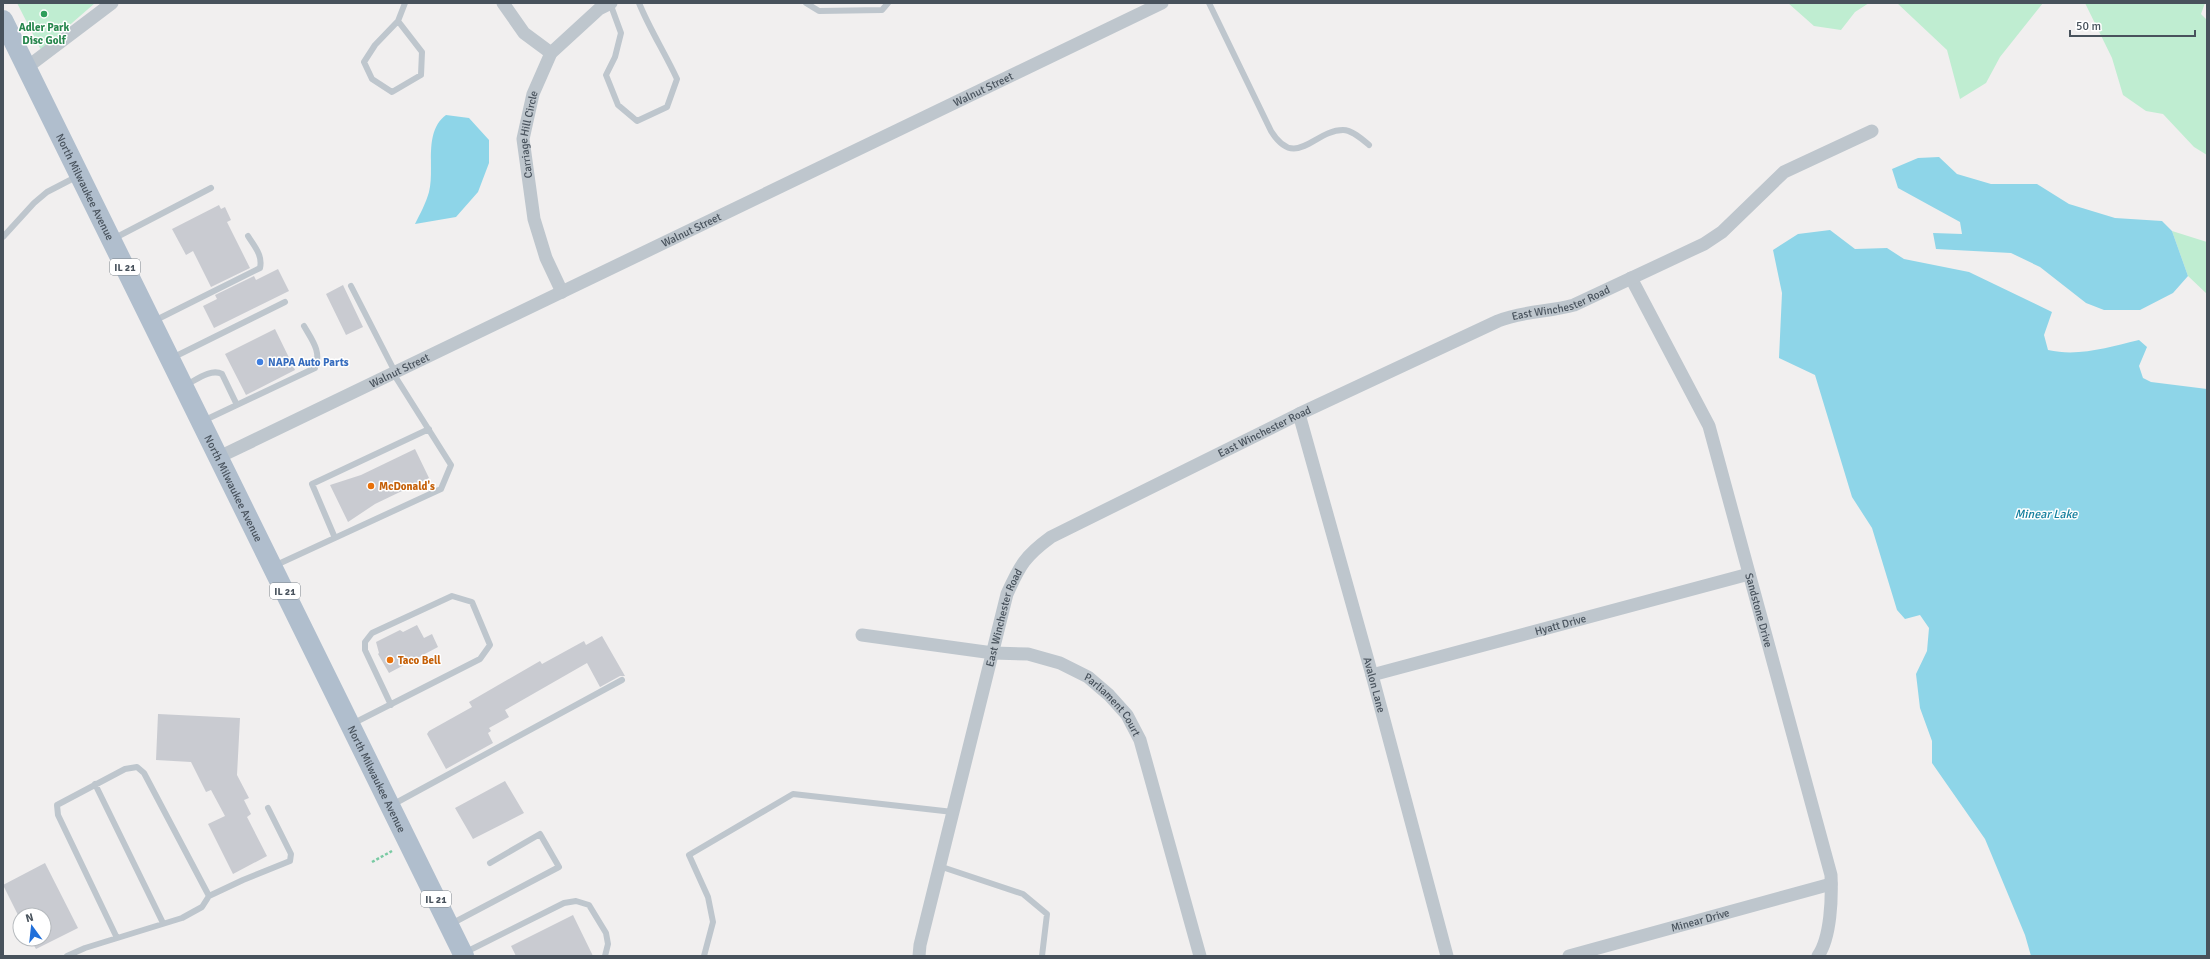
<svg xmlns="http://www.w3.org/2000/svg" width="2210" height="959" viewBox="0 0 2210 959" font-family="Signika,sans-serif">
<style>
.green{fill:#bfedd1}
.water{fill:#8ed5e8}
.building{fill:#c9cbd1}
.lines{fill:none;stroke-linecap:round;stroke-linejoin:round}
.path{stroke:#79caa3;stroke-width:2.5;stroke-dasharray:3 2;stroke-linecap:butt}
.service{stroke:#bec6cd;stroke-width:6}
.minor{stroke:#bec6cd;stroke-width:13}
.primary{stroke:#b0becd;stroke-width:20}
.leisure-dot{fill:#2e9e5b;stroke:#fff;stroke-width:1.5}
.shop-dot{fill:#3f7fe0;stroke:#fff;stroke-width:1.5}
.food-dot{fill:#e8710a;stroke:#fff;stroke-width:1.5}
.labels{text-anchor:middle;stroke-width:3;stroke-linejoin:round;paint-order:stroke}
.shield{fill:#fff;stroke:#7f868d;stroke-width:1}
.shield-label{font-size:10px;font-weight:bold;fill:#48525c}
.leisure-label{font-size:11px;font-weight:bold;fill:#27864d;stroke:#fff}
.street-label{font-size:11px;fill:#48525c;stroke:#fff}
.shop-label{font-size:11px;font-weight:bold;fill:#366cbe;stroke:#fff;text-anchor:start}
.food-label{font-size:11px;font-weight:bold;fill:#c56008;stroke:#fff;text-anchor:start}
.water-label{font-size:12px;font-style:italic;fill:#127e9d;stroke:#fff}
</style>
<rect width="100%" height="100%" fill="#f1efef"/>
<path class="green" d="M 17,3 L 95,3 L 41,50 Z
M 1788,3 L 1869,3 L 1855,12 L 1841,30 L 1814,26 Z
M 1897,3 L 2043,3 L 2000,57 L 1986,83 L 1960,99 L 1947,50 Z
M 2085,3 L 2205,3 L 2201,14 L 2207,20 L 2207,155 L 2194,147 L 2163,114 L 2146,111 L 2123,95 L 2112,58 Z
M 2172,231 L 2207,242 L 2207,294 L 2188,276 Z"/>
<path class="water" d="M 446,115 L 469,118 L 489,140 L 489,163 L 478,192 L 456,217 L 415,224 C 420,214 426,203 429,192 C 435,168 423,132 446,115 Z
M 1939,157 L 1957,174 L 1991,184 L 2037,184 L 2069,204 L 2115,218 L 2162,221 L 2172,231 L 2188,276 L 2173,293 L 2140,310 L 2104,310 L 2086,303 L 2040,267 L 2011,253 L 1936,249 L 1933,233 L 1962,234 L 1960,222 L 1898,188 L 1892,169 L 1918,158 Z
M 1830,230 L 1855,249 L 1887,248 L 1904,259 L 1969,272 L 2052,312 L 2044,335 L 2048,350 C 2079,357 2109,347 2139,340 L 2147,347 L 2139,366 L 2143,378 L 2151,382 L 2207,389 L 2207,956 L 2031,956 L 2025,935 L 1985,839 L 1932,763 L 1932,741 L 1920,708 L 1916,674 L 1927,651 L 1929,628 L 1920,615 L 1905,619 L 1897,610 L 1872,528 L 1852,497 L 1815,375 L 1779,358 L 1782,293 L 1773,250 L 1798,234 Z"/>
<path class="building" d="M 219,205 L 221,209 L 225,207 L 231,220 L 227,222 L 250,268 L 211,287 L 193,251 L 186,255 L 172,229 Z
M 278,269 L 289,291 L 214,328 L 203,306 L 217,299 L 215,295 L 254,276 L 256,280 Z
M 343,285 L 363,327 L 346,335 L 326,294 Z
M 275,329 L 295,370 L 246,395 L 225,354 Z
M 415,449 L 429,478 L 375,504 L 348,522 L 330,485 L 361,475 Z
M 417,625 L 424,638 L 432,634 L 438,647 L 389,673 L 378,654 L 379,653 L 376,642 L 400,630 L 403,632 Z
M 602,636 L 625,676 L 620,676 L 600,687 L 587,663 L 505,710 L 509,717 L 489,728 L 491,731 L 488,733 L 493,743 L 446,769 L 427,734 L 429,731 L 472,707 L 469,702 L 540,661 L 542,664 L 584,641 L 586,645 Z
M 158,714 L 240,718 L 237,775 L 249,798 L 244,800 L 251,814 L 247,817 L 267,856 L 233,874 L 208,824 L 225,816 L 211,790 L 206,792 L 191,762 L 156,760 Z
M 505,781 L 524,813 L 473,839 L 455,808 Z
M 45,863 L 78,928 L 36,949 L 30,939 L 44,939 L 44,915 L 20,915 L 20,919 L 3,885 Z
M 573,915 L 593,956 L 516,956 L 511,946 Z"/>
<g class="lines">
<path class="path" d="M 372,862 L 392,851"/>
<path class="service" d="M 610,3 L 621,33 L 615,57 L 606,75 L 618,105 L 637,121 L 667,107 L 677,79 C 665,53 650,30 639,3
M 806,3 L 819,11 L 882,10 L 888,3
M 1209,3 L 1271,131 C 1296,171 1314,130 1343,130 C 1352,130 1362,139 1369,145
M 398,21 L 422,52 L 421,75 L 392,92 L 372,79 L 364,62 L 375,45 L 398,21 L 405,3
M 3,237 L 34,203 L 47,192 L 76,177
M 113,239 L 211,188
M 351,286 L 395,372
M 154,321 L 260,268 C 263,255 254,246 248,236
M 172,358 L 285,302
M 186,385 C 196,380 211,368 222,374 L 237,405
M 203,421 L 315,368 C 322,352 312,340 304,326
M 335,538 L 312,484 L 429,429
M 274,566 L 441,489 L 451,465 L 393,373
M 352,724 L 480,659 L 490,645 L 472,602 L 452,596 L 372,633 L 365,642 L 365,650 L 391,705
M 95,784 L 163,923
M 392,805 L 622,680
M 939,866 L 1023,894 L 1047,914 L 1042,956
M 451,924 L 559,867 L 540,834 L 490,863
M 117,938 L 58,815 L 57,805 L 125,769 L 137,767 L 144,773 L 209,896
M 464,953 L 564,903 L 576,901 L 589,905 L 606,933 L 608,944 L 605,956
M 67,956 L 85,948 L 182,918 L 202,907 L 209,896 L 243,880 L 290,861 L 291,854 L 268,808
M 704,956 L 713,922 L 708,897 L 689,855 L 793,794 L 953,812"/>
<g class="minor">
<path d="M 503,3 L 524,33 L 551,53"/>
<path d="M 26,68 L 112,3"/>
<path id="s1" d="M 1631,278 L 1709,426 L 1831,875 C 1832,898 1831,937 1818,956"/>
<path id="s2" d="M 562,292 L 546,258 L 534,219 L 523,139 L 533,94 L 551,53 L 599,9 L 611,3"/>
<path id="s3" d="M 1299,414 L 1372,675 L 1447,956"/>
<path id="s4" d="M 219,457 L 1162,3"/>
<path id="s5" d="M 862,635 L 993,653 L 1028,654 L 1060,663 L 1088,677 L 1109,695 L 1127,715 L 1140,740 L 1200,956"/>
<path id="s6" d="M 1372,675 L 1749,574"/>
<path id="s7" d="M 919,956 L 920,945 L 1007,594 C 1020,565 1025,556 1051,537 L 1299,414 L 1498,321 C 1523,311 1549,312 1574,305 L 1704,244 L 1722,232 L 1784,172 L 1872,131"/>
<path id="s8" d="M 1569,956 L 1831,884"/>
</g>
<path class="primary" id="s9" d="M 3,20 L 464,956"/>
</g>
<circle class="leisure-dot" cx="44" cy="14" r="4"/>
<circle class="shop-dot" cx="260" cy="362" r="4"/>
<g class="food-dot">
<circle cx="371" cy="486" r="4"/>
<circle cx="390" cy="660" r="4"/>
</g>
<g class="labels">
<g class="shield">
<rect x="110" y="259" width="30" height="16" rx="3"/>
<rect x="270" y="583" width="30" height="16" rx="3"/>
<rect x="421" y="891" width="30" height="16" rx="3"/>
</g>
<g class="shield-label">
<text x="125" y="271">IL 21</text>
<text x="285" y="595">IL 21</text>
<text x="436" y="903">IL 21</text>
</g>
<g class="leisure-label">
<text x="44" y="31">Adler Park<tspan x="44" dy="13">Disc Golf</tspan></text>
</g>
<g class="street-label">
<text dy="4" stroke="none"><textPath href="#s4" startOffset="848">Walnut Street</textPath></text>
<text dy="4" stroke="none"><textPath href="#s2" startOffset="164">Carriage Hill Circle</textPath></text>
<text dy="4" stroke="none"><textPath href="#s9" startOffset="186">North Milwaukee Avenue</textPath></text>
<text dy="4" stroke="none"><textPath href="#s4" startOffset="524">Walnut Street</textPath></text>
<text dy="4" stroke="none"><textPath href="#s7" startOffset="1008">East Winchester Road</textPath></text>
<text dy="4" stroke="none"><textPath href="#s4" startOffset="200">Walnut Street</textPath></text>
<text dy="4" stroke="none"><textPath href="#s7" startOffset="684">East Winchester Road</textPath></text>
<text dy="4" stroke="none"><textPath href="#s9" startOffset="522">North Milwaukee Avenue</textPath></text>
<text dy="4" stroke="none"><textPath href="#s1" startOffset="358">Sandstone Drive</textPath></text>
<text dy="4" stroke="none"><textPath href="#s7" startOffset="349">East Winchester Road</textPath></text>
<text dy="4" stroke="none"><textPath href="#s6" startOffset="195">Hyatt Drive</textPath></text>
<text dy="4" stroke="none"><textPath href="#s3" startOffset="281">Avalon Lane</textPath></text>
<text dy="4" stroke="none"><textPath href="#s5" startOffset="269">Parliament Court</textPath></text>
<text dy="4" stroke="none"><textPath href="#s9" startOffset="846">North Milwaukee Avenue</textPath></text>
<text dy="4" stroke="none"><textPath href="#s8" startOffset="136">Minear Drive</textPath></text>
</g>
<g class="shop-label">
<text x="268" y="366">NAPA Auto Parts</text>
</g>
<g class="food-label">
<text x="379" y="490">McDonald's</text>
<text x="398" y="664">Taco Bell</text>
</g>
<g class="water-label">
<text x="2046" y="518">Minear Lake</text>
</g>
</g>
<rect width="2210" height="959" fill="none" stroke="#48525c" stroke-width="8"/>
<g transform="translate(32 927) rotate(345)"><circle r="19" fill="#ffffff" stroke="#b6babe"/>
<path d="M0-3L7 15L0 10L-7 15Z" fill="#206fda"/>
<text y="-6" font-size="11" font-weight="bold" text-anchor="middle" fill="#48525c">N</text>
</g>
<path d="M2070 30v6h125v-6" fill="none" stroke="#48525c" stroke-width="2"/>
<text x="2076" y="30" font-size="12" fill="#48525c" stroke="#ffffff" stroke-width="3" paint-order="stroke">50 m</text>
</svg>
